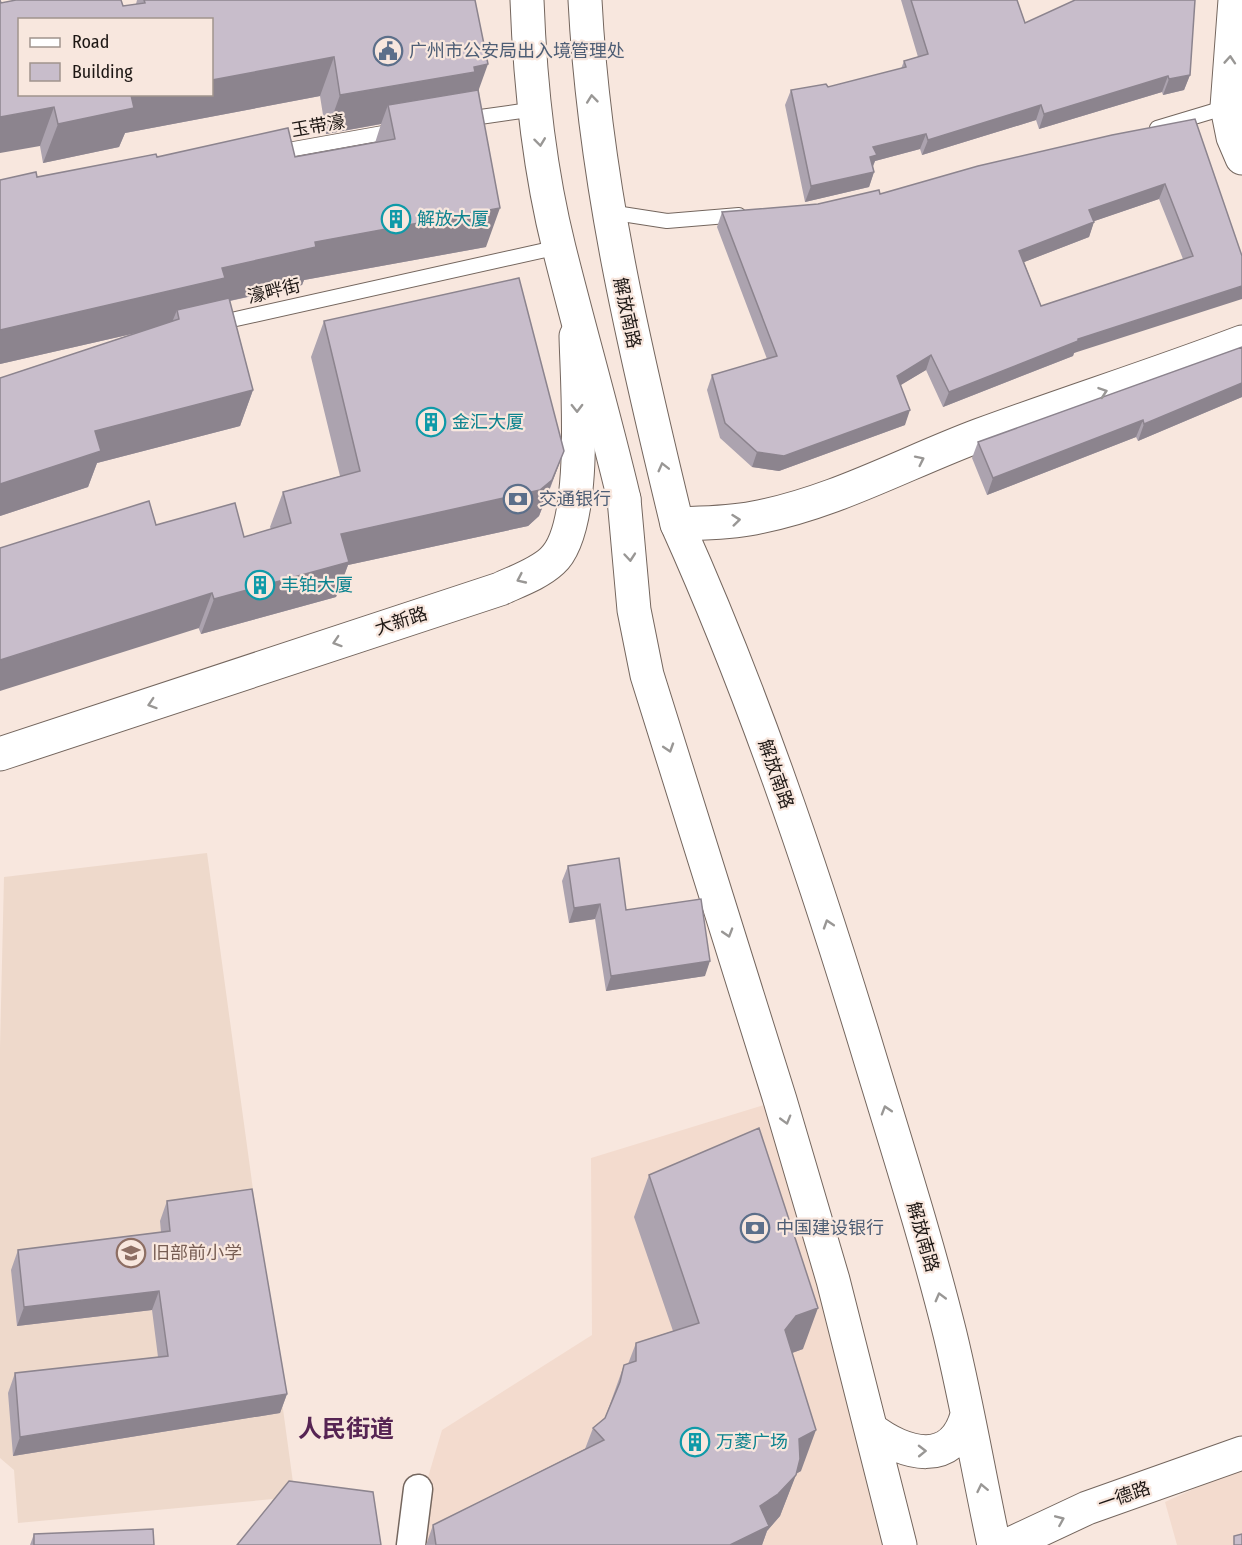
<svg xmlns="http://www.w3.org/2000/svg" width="1242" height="1545" viewBox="0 0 1242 1545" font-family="'Fira Sans Condensed','Noto Sans SC',sans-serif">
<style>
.built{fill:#f3dbce}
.education{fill:#eed9cb}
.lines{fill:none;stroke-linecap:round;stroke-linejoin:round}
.lane-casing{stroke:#74665e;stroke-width:16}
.street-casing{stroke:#74665e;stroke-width:31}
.secondary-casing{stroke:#74665e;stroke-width:35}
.primary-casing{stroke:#74665e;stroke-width:35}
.lane{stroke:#fff;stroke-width:14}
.street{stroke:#fff;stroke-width:28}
.secondary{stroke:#fff;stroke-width:33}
.primary{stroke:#fff;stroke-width:33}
.wall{fill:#aca3af;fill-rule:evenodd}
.shaded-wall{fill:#8c848e}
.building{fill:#c8bdcb;stroke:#8c848e;stroke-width:1.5;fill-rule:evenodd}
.oneway{stroke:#999795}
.labels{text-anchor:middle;stroke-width:4.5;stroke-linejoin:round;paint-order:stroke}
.service-label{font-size:18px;fill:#4e5e75;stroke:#f8e7de;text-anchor:start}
.street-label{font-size:18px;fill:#1d1714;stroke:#f8e7de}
.culture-label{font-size:18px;fill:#0d838f;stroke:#f8e7de;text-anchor:start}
.education-label{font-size:18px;fill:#785e54;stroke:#f8e7de;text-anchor:start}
.district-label{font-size:24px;font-weight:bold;fill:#562453;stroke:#f8e7de}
</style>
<rect width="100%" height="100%" fill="#f8e7de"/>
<path class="built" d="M 780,1100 L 899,1545 L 413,1545 L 413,1528 L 442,1430 L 592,1335 L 591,1158 Z
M 1242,1467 L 1242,1545 L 1177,1545 L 1165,1502 Z"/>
<path class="education" d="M 207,853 L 295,1497 L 18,1523 L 14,1470 L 0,1458 L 0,1048 L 4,877 Z"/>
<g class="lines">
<g class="lane-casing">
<path id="lane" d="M 466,119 L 536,109
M 1157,128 L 1227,107
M 277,152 L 394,131
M 609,212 L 667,221 L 739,215
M 218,323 L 559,247"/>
</g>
<g class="street-casing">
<path id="street" d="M 411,1545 L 418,1489"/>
</g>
<g class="secondary-casing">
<path id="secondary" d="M 1235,0 L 1227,107 L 1233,137 L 1242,158
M 624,499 L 634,610 L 647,675 L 780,1100 L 833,1280 L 900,1545
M 0,754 L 500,589 C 517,581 538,574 552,561 C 589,528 577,385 576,336
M 871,1429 C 904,1455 953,1468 967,1415
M 994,1545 C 979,1475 967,1404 950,1334 C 926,1237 895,1141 866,1045 C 812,868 753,693 677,524 C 703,523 729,523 754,518 C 834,503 905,463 980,435 C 1067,403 1155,375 1242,342
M 1008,1545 L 1087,1508 L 1242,1453"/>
</g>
<g class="primary-casing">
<path id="primary" d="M 527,0 C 530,82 539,168 559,248 C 580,332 604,415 624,499
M 585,0 C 594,179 635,351 677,524"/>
</g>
<use href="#lane" class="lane"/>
<use href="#street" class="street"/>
<use href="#secondary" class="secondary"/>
<use href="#primary" class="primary"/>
</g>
<path class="wall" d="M 137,0 L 475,0 L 486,247 L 304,280 L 302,285 L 230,301 L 253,390 L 240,426 L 97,463 L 88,487 L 0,516 L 0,378 L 136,333 L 0,364 L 37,177 L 157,157 L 295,157 L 375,143 L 381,124 L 326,134 L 320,96 L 125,133 L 119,147 L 43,163 L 40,146 L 1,3 L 123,6 L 136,4 Z
M 901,0 L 1017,0 L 1025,23 L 1190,75 L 1184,90 L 1163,95 L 1162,92 L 1039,129 L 1036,120 L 922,155 L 920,149 L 875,161 L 873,167 L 874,172 L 869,187 L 805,202 L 785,105 L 791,90 L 828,87 L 901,69 L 904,61 L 918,57 Z
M 1112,135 L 1242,256 L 1074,353 L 1073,356 L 943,407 L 926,370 L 900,385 L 905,425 L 779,471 L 752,467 L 720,438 L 707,390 L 712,375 L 767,359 L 717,227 L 722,212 L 818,204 L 880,194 ZM 1159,199 L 1183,259 L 1041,306 L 1024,262 L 1089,237 L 1094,221 Z
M 324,321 L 564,451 L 551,486 L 539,516 L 528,526 L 348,565 L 336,597 L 201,634 L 156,525 L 244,537 L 271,529 L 270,527 L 283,492 L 340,476 L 311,357 Z
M 1242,347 L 1242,397 L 1138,441 L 1136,437 L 987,495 L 972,458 L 978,442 Z
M 568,866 L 626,910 L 705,976 L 606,991 L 595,919 L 569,923 L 562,881 Z
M 649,1175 L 803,1349 L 792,1353 L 801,1471 L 796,1474 L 780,1516 L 767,1531 L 762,1545 L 426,1545 L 433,1525 L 585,1449 L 593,1428 L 605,1418 L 624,1365 L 628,1364 L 636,1343 L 673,1331 L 634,1217 Z
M 167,1201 L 287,1394 L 280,1413 L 13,1456 L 8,1393 L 15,1373 L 158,1357 L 152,1310 L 17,1326 L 11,1270 L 18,1250 L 161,1232 L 160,1221 Z
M 34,1534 L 154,1545 L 30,1545 Z"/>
<path class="shaded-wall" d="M 334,57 L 320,96 L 125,133 L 119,147 L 43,163 L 58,124 L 131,95 L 212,94 L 212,80 Z
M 488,64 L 474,103 L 388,105 L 381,124 L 326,134 L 340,95 Z
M 1190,75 L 1184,90 L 1163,95 L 1169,79 Z
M 1168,76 L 1162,92 L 1039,129 L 1044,114 Z
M 1041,105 L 1036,120 L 922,155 L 928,140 Z
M 54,107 L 40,146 L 0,153 L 0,117 Z
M 926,134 L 920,149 L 875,161 L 871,170 L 864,173 L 873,147 Z
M 874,172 L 869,187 L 805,202 L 811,186 Z
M 1165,184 L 1159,199 L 1083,225 L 1089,210 Z
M 500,208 L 486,247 L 304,280 L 302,285 L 215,304 L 179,319 L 177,310 L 171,325 L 0,364 L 0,330 L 315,242 Z
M 1094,222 L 1089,237 L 1014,266 L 1019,251 Z
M 1242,286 L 1242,299 L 1074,353 L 1073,356 L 943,407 L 949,392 L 1078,339 Z
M 931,355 L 926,370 L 891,391 L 897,376 Z
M 1242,383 L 1242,397 L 1138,441 L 1144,424 Z
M 253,390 L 240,426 L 97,463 L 88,487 L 0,516 L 0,484 L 95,431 Z
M 910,410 L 905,425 L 779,471 L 752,467 L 757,452 Z
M 1143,420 L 1136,437 L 987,495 L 993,478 Z
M 564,451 L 539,516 L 528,526 L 348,565 L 336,597 L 201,634 L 214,599 L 341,534 Z
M 212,593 L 199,628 L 0,691 L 0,660 Z
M 600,904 L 595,919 L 569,923 L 574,908 Z
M 710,961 L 705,976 L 606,991 L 611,976 Z
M 159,1291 L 152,1310 L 17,1326 L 24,1307 Z
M 818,1308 L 803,1349 L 781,1357 L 785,1330 L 796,1316 Z
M 287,1394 L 280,1413 L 13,1456 L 20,1437 Z
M 816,1430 L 801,1471 L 784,1480 L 799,1439 Z
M 796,1475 L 780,1516 L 767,1531 L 762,1545 L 729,1545 L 760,1506 Z"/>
<path class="building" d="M 0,0 L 1,3 L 16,0 L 121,0 L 123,6 L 145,3 L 144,0 L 475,0 L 488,64 L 474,67 L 475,72 L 340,95 L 334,57 L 212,80 L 212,20 L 20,20 L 20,94 L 135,94 L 131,95 L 134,108 L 58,124 L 54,107 L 0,117 Z
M 911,0 L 1017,0 L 1025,23 L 1075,0 L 1195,0 L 1190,75 L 1169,79 L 1168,76 L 1044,114 L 1041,105 L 928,140 L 926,134 L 873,147 L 877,155 L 870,157 L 874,172 L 811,186 L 791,90 L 826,84 L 828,87 L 906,67 L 904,61 L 928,54 Z
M 478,90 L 500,208 L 315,242 L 316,247 L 222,268 L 225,278 L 0,330 L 0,180 L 36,172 L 37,177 L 156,154 L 157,157 L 288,128 L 295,157 L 395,139 L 388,105 Z
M 1195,119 L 1242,256 L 1242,286 L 1078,339 L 1078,341 L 949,392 L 931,355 L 897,376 L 910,410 L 784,456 L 757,452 L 725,423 L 712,375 L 777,356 L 722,212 L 818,204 L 879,190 L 880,194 L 978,166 L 1112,135 ZM 1165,184 L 1193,256 L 1041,306 L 1019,251 L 1094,222 L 1089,210 Z
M 519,278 L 564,451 L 552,480 L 540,490 L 341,534 L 349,562 L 214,599 L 212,593 L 0,660 L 0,548 L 149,501 L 156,525 L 235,503 L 244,537 L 291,523 L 283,492 L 360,471 L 324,321 Z
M 229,298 L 253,390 L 95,431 L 101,451 L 0,484 L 0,378 L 179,319 L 177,310 Z
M 1242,347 L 1242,383 L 1144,424 L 1143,420 L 993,478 L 978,442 Z
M 619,858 L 626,910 L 701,899 L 710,961 L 611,976 L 600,904 L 574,908 L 568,866 Z
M 759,1128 L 818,1308 L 796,1316 L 785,1330 L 816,1430 L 799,1439 L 800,1459 L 796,1475 L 778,1494 L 760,1506 L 769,1526 L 730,1545 L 436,1545 L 433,1525 L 604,1440 L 593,1428 L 605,1418 L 620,1382 L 624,1365 L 636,1361 L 636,1343 L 699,1323 L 649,1175 Z
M 252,1189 L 287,1394 L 20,1437 L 15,1373 L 168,1356 L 159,1291 L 24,1307 L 18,1250 L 170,1231 L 167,1201 Z
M 289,1481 L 373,1492 L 381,1545 L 237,1545 Z
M 153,1529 L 154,1545 L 34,1545 L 34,1534 Z
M 1242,1534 L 1242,1545 L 1234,1545 L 1234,1536 Z"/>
<defs><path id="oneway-chevron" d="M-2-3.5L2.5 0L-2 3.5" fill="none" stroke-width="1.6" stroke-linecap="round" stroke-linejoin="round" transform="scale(1.5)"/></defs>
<g class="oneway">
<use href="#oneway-chevron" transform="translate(1230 60) rotate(-86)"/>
<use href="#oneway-chevron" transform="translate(592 99) rotate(-96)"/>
<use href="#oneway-chevron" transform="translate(540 142) rotate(83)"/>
<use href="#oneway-chevron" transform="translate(1103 392) rotate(-19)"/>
<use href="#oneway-chevron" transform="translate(577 408) rotate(89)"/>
<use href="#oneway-chevron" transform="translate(920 460) rotate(-26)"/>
<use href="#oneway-chevron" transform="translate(663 467) rotate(-104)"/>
<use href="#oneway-chevron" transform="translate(736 520) rotate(-6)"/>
<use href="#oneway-chevron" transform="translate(630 557) rotate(85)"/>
<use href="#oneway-chevron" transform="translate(521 579) rotate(155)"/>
<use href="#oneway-chevron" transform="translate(337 642) rotate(162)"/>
<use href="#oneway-chevron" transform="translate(152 704) rotate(162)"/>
<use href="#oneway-chevron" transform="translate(669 748) rotate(72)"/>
<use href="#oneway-chevron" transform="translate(828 924) rotate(-108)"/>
<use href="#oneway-chevron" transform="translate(728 933) rotate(73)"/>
<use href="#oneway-chevron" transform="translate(886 1110) rotate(-107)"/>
<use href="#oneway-chevron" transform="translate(786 1120) rotate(74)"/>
<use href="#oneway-chevron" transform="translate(940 1297) rotate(-105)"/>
<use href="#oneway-chevron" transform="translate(922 1451) rotate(-1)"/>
<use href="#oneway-chevron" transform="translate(982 1488) rotate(-102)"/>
<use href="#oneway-chevron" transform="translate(1060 1520) rotate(-23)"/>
</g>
<defs>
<g id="civic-ring" transform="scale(1.5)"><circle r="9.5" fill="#f8e7de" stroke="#5c6f8a" stroke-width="1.5"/><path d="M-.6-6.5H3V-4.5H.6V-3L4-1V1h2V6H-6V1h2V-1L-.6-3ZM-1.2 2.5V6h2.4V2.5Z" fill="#5c6f8a"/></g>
<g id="building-ring" transform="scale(1.5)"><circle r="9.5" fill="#f8e7de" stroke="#0f9aa8" stroke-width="1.5"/><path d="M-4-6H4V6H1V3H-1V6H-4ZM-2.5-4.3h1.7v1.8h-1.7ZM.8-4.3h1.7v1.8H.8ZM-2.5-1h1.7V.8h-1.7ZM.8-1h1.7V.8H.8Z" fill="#0f9aa8"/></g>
<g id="bank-ring" transform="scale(1.5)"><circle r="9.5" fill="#f8e7de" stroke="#5c6f8a" stroke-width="1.5"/><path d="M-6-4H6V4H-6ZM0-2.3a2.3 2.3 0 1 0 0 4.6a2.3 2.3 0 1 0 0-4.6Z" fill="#5c6f8a"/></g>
<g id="school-ring" transform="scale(1.5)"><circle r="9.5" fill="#f8e7de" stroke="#8d6e63" stroke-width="1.5"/><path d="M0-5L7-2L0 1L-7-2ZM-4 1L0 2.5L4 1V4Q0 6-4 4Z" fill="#8d6e63"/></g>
</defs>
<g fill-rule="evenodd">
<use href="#civic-ring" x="388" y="51"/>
<use href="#building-ring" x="396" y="219"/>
<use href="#building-ring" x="431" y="422"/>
<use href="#bank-ring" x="518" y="499"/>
<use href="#building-ring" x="260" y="585"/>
<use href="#bank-ring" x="755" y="1228"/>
<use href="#school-ring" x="131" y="1253"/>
<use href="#building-ring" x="695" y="1442"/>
</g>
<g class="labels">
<g class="service-label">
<text x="409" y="57">广州市公安局出入境管理处</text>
<text x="539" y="505">交通银行</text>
<text x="776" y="1234">中国建设银行</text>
</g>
<g class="street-label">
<text transform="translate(318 126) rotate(-10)" y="6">玉带濠</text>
<text transform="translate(274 291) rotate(-13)" y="6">濠畔街</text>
<text transform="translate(627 313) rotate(78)" y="6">解放南路</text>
<text transform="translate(401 621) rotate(-18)" y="6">大新路</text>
<text transform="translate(776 774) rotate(71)" y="6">解放南路</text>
<text transform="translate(923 1237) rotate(74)" y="6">解放南路</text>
<text transform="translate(1124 1496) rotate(-19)" y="6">一德路</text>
</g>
<g class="culture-label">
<text x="417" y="225">解放大厦</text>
<text x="452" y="428">金汇大厦</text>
<text x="281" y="591">丰铂大厦</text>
<text x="716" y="1448">万菱广场</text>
</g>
<g class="education-label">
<text x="152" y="1259">旧部前小学</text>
</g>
<g class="district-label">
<text x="346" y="1437">人民街道</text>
</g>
</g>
<rect x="18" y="18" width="195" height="78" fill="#f8e7de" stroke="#a0948d" stroke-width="1.5"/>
<rect x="30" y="38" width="30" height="9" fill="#ffffff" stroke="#a0948d" stroke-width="1.5"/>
<text x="72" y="48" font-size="18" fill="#1d1714">Road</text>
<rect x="30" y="63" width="30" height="18" fill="#c8bdcb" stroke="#a0948d" stroke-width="1.5"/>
<text x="72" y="78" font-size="18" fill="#1d1714">Building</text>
</svg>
